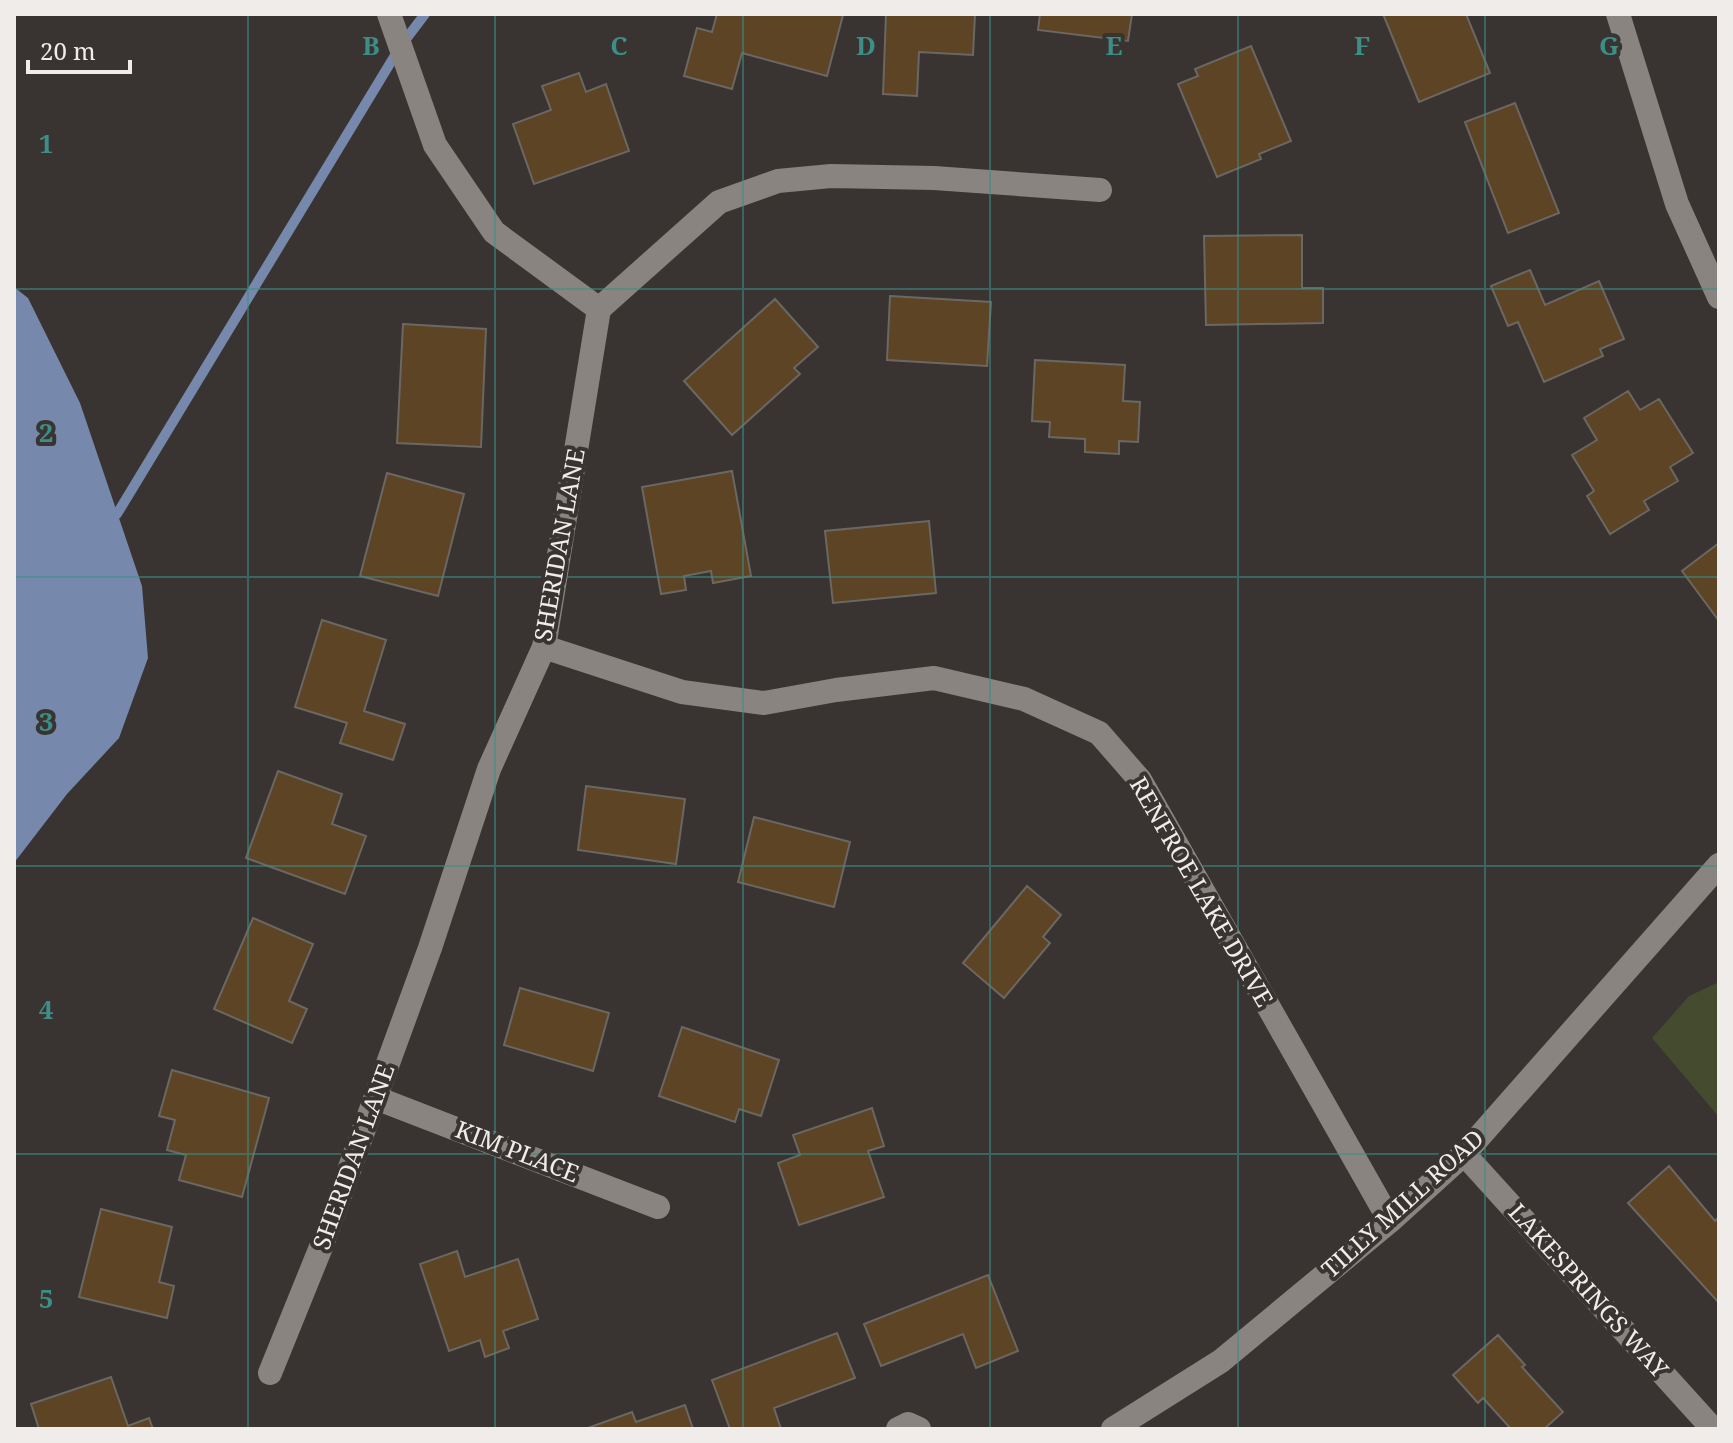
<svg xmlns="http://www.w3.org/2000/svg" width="1733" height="1443" viewBox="0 0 1733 1443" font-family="'Noto Serif',serif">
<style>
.green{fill:#444b2e}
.water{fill:#7688ab}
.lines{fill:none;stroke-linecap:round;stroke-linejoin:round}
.stream{stroke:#7688ab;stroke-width:10}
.building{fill:#5c4424;stroke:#6b6763;stroke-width:2}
.minor{stroke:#898480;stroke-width:24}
.grid{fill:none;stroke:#3c8e87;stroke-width:2;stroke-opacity:0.55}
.labels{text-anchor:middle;stroke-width:8;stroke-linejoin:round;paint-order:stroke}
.street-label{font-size:24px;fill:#efecea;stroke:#393431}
.grid-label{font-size:26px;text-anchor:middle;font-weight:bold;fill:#3c8e87;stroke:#393431;stroke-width:8;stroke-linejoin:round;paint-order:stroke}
</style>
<rect width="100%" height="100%" fill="#393431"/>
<path class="green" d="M 1719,982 L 1719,1117 L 1652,1038 L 1689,996 Z"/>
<path class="water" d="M 14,287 L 28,298 L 80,403 L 142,586 L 148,658 L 119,738 L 67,794 L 14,863 Z"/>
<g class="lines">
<path class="stream" d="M 117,514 L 400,47 L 425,14"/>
</g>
<path class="building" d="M 717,14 L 841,14 L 843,15 L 827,76 L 742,53 L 732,89 L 684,76 L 697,28 L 712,32 Z
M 886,14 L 975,14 L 973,55 L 919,52 L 917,96 L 883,94 Z
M 1040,14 L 1132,14 L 1128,41 L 1038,30 Z
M 1383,14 L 1466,14 L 1490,73 L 1419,102 Z
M 1251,46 L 1291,141 L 1259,154 L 1261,159 L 1217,177 L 1178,84 L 1198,76 L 1195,69 Z
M 579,73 L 586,92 L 606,84 L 629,151 L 534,184 L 513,124 L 551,110 L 542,86 Z
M 1515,103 L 1559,213 L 1508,233 L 1465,122 Z
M 1302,235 L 1302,288 L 1323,288 L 1323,323 L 1206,325 L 1204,236 Z
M 1530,270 L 1545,305 L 1599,281 L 1624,339 L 1600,349 L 1603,356 L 1544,382 L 1518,322 L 1508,326 L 1491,286 Z
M 890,296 L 991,302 L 987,366 L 887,360 Z
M 775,299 L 818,347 L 794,368 L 800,374 L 732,435 L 684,381 Z
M 403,324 L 486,329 L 481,447 L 397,443 Z
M 1035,360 L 1125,365 L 1123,401 L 1140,402 L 1138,442 L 1119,441 L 1119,454 L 1085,452 L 1085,439 L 1049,437 L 1050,422 L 1032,421 Z
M 1628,391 L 1640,410 L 1659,399 L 1693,453 L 1670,467 L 1678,481 L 1644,501 L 1649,510 L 1610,534 L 1587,496 L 1594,491 L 1572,455 L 1597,440 L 1584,418 Z
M 732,471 L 751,576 L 713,583 L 711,571 L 684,576 L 686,590 L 661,594 L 642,487 Z
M 387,473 L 464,494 L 438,596 L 360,576 Z
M 929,521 L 936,593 L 833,603 L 825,531 Z
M 1719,543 L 1719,621 L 1682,571 Z
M 322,620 L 386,640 L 364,711 L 405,724 L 393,760 L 340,743 L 347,723 L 295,707 Z
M 278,771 L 342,794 L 332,824 L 366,836 L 345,894 L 246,858 Z
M 586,786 L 685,799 L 676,864 L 578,850 Z
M 754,817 L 850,842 L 834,907 L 738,882 Z
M 1027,886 L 1061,915 L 1043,937 L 1050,943 L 1004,998 L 963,963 Z
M 253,918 L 313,944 L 289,1001 L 307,1009 L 292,1043 L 214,1009 Z
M 520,988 L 609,1013 L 593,1071 L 504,1045 Z
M 682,1027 L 779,1060 L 761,1116 L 739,1109 L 735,1122 L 659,1096 Z
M 172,1070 L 269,1098 L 242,1197 L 179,1180 L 186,1155 L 167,1150 L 175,1120 L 159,1116 Z
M 872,1108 L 884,1146 L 868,1151 L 884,1197 L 799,1225 L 778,1163 L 800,1155 L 793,1135 Z
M 1669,1166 L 1715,1221 L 1719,1217 L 1719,1303 L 1628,1203 Z
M 101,1209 L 172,1227 L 159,1282 L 174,1286 L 167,1318 L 79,1297 Z
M 457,1251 L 465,1277 L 518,1259 L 538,1319 L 503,1331 L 509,1348 L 485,1357 L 480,1340 L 449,1351 L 420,1264 Z
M 988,1275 L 1018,1351 L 976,1368 L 963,1334 L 881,1366 L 864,1324 Z
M 837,1333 L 855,1378 L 774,1408 L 781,1429 L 730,1429 L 712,1380 Z
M 1498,1335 L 1525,1365 L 1522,1367 L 1563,1412 L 1544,1429 L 1511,1429 L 1483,1398 L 1478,1403 L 1453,1375 Z
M 111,1377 L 128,1426 L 149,1418 L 153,1429 L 39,1429 L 31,1404 Z
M 685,1405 L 693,1429 L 585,1429 L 632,1412 L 636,1422 Z"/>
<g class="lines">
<path class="minor" d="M 389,14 L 435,145 L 494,232 L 599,309
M 1618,14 L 1677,204 L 1719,297
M 544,647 L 682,692 L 764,703 L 836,690 L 934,678 L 1024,699 L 1099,733 L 1140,780 L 1390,1221
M 376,1098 L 658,1207
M 1464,1154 L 1713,1429
M 270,1373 L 321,1247 L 430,948 L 489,769 L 544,647 L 599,309 L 719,202 L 778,181 L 831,176 L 934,178 L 1100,190
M 898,1429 L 908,1424 L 919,1429
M 1113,1429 L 1221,1361 L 1390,1221 L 1464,1154 L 1719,865"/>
</g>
<path class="grid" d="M 248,14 L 248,1429M 495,14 L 495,1429M 743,14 L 743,1429M 990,14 L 990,1429M 1238,14 L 1238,1429M 1485,14 L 1485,1429M 14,289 L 1719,289M 14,577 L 1719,577M 14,866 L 1719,866M 14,1154 L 1719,1154"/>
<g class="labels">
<g class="street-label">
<text transform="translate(560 545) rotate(-80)" y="8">SHERIDAN LANE</text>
<text transform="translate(1201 892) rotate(60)" y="8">RENFROE LAKE DRIVE</text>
<text transform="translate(517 1152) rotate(21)" y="8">KIM PLACE</text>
<text transform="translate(354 1157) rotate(-70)" y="8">SHERIDAN LANE</text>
<text transform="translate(1403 1204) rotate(-42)" y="8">TILLY MILL ROAD</text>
<text transform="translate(1588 1291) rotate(48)" y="8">LAKESPRINGS WAY</text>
</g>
</g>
<g class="grid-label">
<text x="371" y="55">B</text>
<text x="619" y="55">C</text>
<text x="866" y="55">D</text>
<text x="1114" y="55">E</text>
<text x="1362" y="55">F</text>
<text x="1609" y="55">G</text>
<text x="46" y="153">1</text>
<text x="46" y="442">2</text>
<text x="46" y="731">3</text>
<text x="46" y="1019">4</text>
<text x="46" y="1308">5</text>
</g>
<rect width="1733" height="1443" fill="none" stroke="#efecea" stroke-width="32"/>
<path d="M28 60v12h102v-12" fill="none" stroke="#efecea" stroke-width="4"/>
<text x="40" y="60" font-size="24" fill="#efecea" stroke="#393431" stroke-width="6" paint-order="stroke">20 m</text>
</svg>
